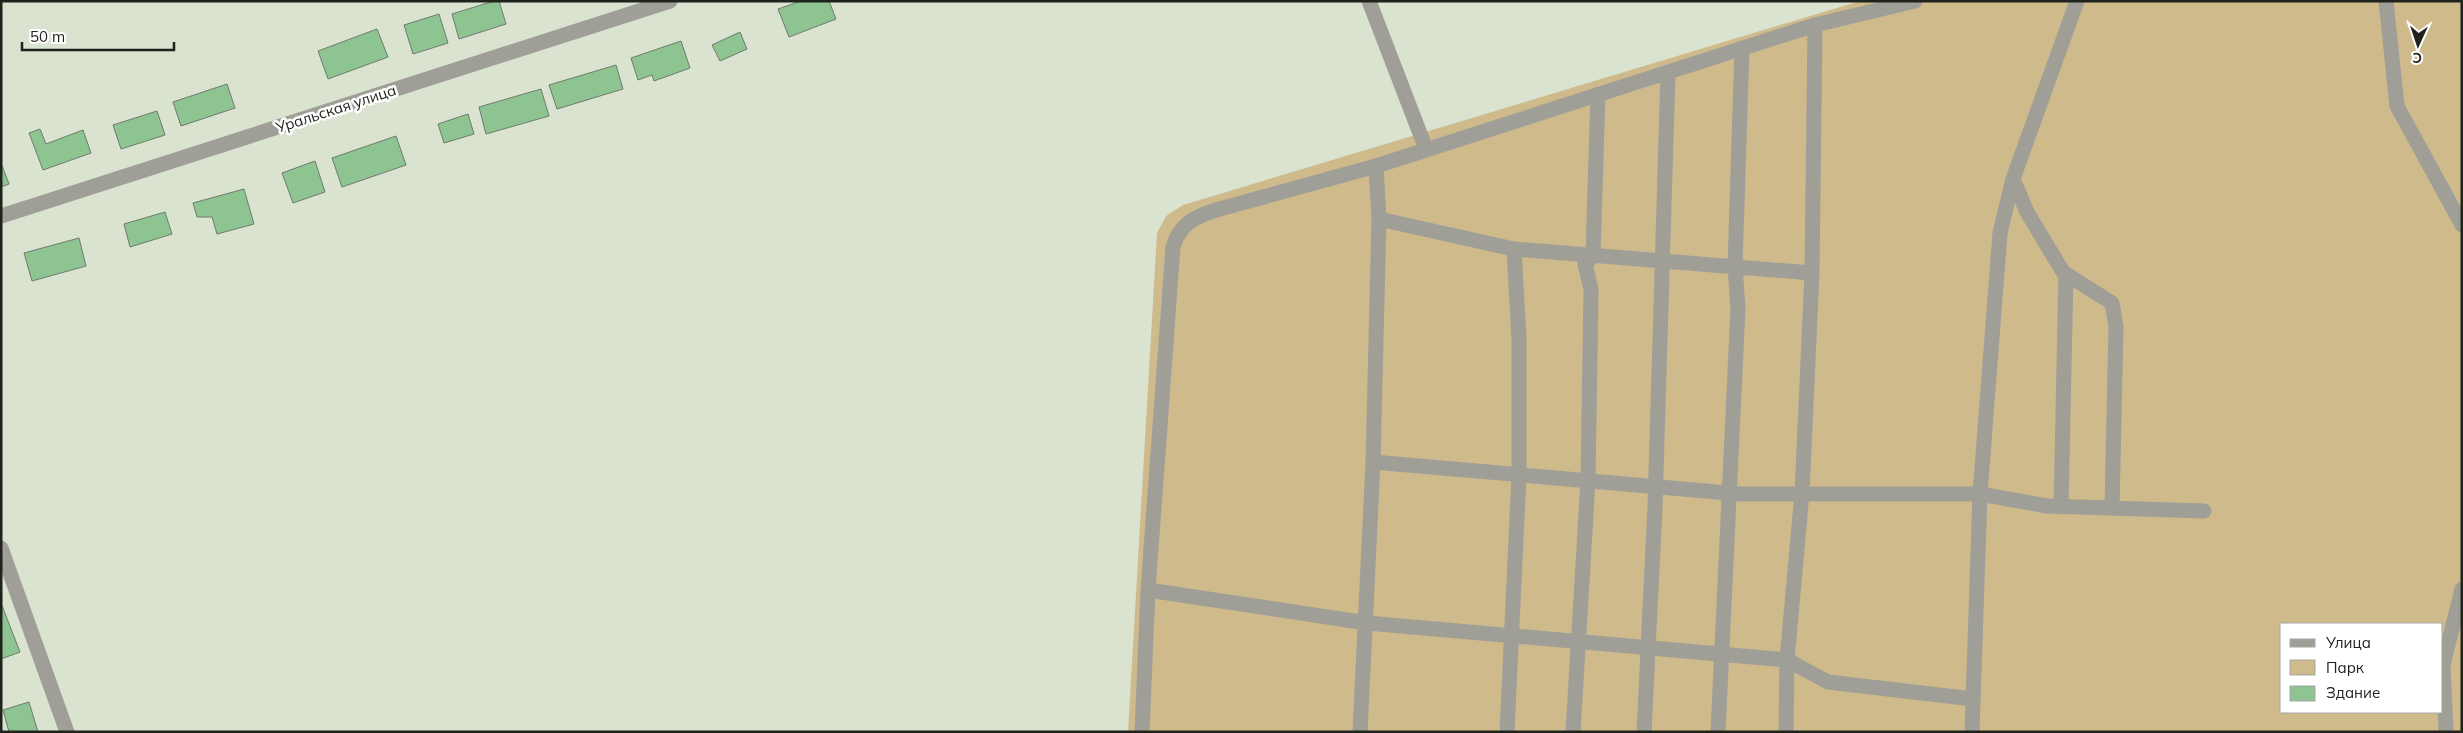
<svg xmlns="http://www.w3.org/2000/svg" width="2463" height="733" viewBox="0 0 2463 733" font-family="Mulish,sans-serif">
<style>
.green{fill:#ceba8b;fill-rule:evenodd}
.building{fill:#8ec491;stroke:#6e7b6e}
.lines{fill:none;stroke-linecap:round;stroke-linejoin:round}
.minor{stroke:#9f9f97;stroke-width:15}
.labels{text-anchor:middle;stroke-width:5;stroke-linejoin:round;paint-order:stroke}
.street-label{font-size:15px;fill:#20221c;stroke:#fff}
</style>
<rect width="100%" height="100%" fill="#dae2d0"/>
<path class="green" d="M 1860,1 L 2462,1 L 2462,732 L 1128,732 L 1157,233 L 1166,216 L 1183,205 ZM 2282,624 L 2442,624 L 2442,712 L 2282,712 Z"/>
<path class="building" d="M 494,1 L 499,1 L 506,24 L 459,39 L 452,14 Z
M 801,1 L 829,1 L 836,19 L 789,37 L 778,9 Z
M 439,14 L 448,43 L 413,54 L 404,25 Z
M 377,29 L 388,57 L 328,79 L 318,51 Z
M 740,32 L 747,49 L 720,61 L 712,45 Z
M 681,41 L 690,68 L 654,81 L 652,75 L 638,80 L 631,58 Z
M 616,65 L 623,89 L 557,109 L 549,85 Z
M 227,84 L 235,108 L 181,126 L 173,102 Z
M 541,89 L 549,116 L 486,134 L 479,107 Z
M 157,111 L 165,135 L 121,149 L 113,125 Z
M 468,114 L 474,134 L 444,143 L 438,124 Z
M 40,129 L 46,144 L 83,130 L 91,153 L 43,170 L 29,133 Z
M 396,136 L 406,165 L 342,187 L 332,158 Z
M 315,161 L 325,192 L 293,203 L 282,173 Z
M 1,163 L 9,184 L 1,187 Z
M 244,189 L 254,224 L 217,234 L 212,217 L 197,217 L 193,203 Z
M 165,212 L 172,234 L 130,247 L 124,224 Z
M 79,238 L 86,266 L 32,281 L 24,253 Z
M 1,603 L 20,652 L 1,659 Z
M 29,702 L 38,732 L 9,732 L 3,710 Z"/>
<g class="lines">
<path class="minor" d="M 1369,1 L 1426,149
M 2386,1 L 2397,106 L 2462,225
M 2013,179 L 2027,212 L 2063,272 L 2112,303 L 2116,327 L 2112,508
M 1,216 L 670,1
M 1379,219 L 1514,249 L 1812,273
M 1373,462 L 1740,494 L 1980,494 L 2047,506 L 2204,511
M 2061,507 L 2066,274
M 1,548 L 67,732
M 1148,590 L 1367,623 L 1787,660 L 1828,682 L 1973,699
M 1142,732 L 1148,590 L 1173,247 C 1180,224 1194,217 1216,210 L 1376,166 L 1815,25 L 1915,1
M 1360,732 L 1373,462 L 1379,219 L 1376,166
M 1507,732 L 1519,475 L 1519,340 L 1514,249
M 1573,732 L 1588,481 L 1591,289 L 1585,264 L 1593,255 L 1598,94
M 1644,732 L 1655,507 L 1668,72
M 1718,732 L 1738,308 L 1735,266 L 1742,48
M 1786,732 L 1787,660 L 1802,493 L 1812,273 L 1815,25
M 1972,732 L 1980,494 L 2000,233 L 2013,179 L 2077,1
M 2446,732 L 2443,665 L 2462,589"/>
</g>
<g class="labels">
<g class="street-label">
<text transform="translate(336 109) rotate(-18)" y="5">Уральская улица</text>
</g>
</g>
<rect width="2463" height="733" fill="none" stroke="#20221c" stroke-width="5"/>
<rect x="2280" y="623" width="162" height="90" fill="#ffffff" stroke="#a6a7a4"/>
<rect x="2290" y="639" width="25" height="8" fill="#9f9f97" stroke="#a6a7a4"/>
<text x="2326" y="648" font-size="15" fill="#20221c">Улица</text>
<rect x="2290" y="660" width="25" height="15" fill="#ceba8b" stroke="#a6a7a4"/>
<text x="2326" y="673" font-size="15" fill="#20221c">Парк</text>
<rect x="2290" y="686" width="25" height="15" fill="#8ec491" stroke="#a6a7a4"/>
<text x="2326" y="698" font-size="15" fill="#20221c">Здание</text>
<g transform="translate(2418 45) rotate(183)" stroke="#ffffff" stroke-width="4" paint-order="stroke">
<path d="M0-4L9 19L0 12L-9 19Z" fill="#20221c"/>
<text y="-8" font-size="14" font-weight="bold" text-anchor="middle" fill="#20221c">С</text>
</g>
<path d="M22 42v8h152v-8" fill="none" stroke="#20221c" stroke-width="2.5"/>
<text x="30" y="42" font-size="15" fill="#20221c" stroke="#ffffff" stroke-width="4" paint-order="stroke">50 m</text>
</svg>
